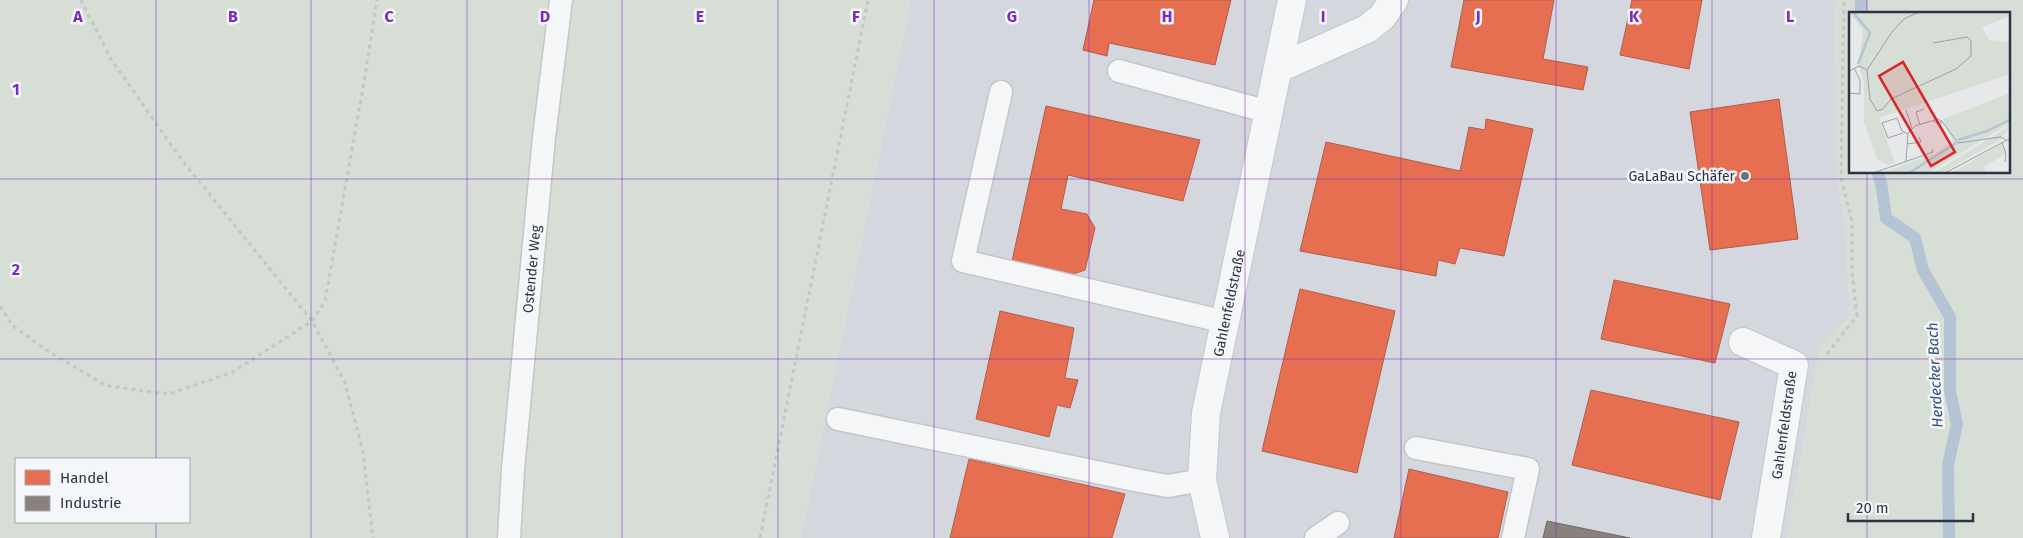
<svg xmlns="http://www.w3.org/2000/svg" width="2023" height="538" viewBox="0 0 2023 538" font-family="'Fira Sans',sans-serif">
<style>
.built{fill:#d4d7dd}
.green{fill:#d6ded6;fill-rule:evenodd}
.shops{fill:#e76f51;stroke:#af5d4d}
.industry{fill:#8a817c;stroke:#6e6a6c}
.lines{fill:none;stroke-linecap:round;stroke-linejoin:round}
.stream{stroke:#b4c4d5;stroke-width:12}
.lane-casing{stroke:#c4c6c8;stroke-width:25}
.street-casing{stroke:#c4c6c8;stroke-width:30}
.path{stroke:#c5c6ca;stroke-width:3;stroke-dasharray:4 4;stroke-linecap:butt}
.lane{stroke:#f5f6f7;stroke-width:22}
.street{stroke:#f5f6f7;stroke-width:28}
.grid{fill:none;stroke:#7b2cbf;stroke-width:1;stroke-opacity:0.55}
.poi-dot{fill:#6c737f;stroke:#f4f6f9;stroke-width:2}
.labels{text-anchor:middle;stroke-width:5;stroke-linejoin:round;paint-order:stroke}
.poi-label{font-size:14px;fill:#2b3445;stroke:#f4f6f9;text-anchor:end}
.street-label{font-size:14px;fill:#2b3445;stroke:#f4f6f9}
.water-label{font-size:15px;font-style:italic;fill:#34527a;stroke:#f4f6f9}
.inset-river{fill:none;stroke:#b4c4d5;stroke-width:2.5}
.inset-road{fill:none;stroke:#9ba0a8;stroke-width:1}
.view{fill:#d62828;fill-opacity:0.15;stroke:#d62828;stroke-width:2.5}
.inset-edge{fill:none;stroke:#2b3445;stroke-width:2.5}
.grid-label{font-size:16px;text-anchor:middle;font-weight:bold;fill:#7b2cbf;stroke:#f4f6f9;stroke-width:5;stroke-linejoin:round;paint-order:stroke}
</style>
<rect width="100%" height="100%" fill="#e6e8ea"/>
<path class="built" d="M 911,0 L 1835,0 L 1837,177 L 1845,224 L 1850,317 L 1820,345 L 1787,538 L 801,538 Z"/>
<path class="green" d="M 0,0 L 911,0 L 801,538 L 0,538 ZM 16,459 L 189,459 L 189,522 L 16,522 Z
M 1835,0 L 2023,0 L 2023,538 L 1787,538 L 1820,345 L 1850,317 L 1845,224 L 1837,177 ZM 1850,14 L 2009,14 L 2009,172 L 1850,172 Z"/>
<path class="shops" d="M 1094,0 L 1231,0 L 1215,65 L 1109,43 L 1107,56 L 1083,50 Z
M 1464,0 L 1554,0 L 1543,59 L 1588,67 L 1583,90 L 1451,67 Z
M 1632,0 L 1702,0 L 1689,69 L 1620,55 Z
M 1779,99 L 1798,239 L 1710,250 L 1690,112 Z
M 1046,106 L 1200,140 L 1183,201 L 1068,175 L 1061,209 L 1087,214 L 1095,228 L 1085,270 L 1073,274 L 1012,261 Z
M 1486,119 L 1533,129 L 1504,256 L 1460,248 L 1455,264 L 1438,260 L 1436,276 L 1300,251 L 1326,142 L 1460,171 L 1469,127 L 1485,130 Z
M 1614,280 L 1730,304 L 1715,363 L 1601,339 Z
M 1300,289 L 1395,311 L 1357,473 L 1262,451 Z
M 1000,311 L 1074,328 L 1065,378 L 1078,380 L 1070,408 L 1057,405 L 1049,437 L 976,419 Z
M 1591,390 L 1739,422 L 1720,500 L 1572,465 Z
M 969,459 L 1125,494 L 1112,538 L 950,538 Z
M 1409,469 L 1508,492 L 1498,538 L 1394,538 Z"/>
<path class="industry" d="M 1547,521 L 1630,538 L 1543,538 Z"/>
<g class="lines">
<path class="stream" d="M 1861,0 L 1861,14
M 1877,172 L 1881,182 L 1886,218 L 1915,238 L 1923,270 L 1950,317 L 1950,391 L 1957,424 L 1948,465 L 1949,538"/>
<g class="lane-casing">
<g id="lane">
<path d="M 1119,71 L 1269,112"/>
<path d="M 1001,92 L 963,261 L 1226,322"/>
<path d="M 838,419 L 1140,481 L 1168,486 L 1202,480"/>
<path d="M 1416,448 L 1528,469 L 1513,538"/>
<path id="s1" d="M 509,538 L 513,469 L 544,137 L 561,0"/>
<path d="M 1316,538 L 1338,523"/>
</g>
</g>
<g class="street-casing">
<g id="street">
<path d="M 1279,68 L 1367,29 L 1382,17 L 1394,0"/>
<path d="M 1743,342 L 1794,365 L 1766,538"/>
<path id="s2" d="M 1215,538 L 1202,480 L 1206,413 L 1292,0"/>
</g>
</g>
<path class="path" d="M 81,0 L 111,59 L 181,159 L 312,321 L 345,383 L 363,452 L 373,538
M 0,306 L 12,325 L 49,352 L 107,386 L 169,394 L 233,372 L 312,321 L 325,301 L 364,82 L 377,0
M 1827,354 L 1857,316 L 1852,272 L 1852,222 L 1841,177 L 1844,0
M 760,538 L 868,0"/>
<use href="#lane" class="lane"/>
<use href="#street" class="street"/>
</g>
<path class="grid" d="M 156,0 L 156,459M 311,0 L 311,538M 467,0 L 467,538M 622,0 L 622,538M 778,0 L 778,538M 934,0 L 934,538M 1089,0 L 1089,538M 1245,0 L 1245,538M 1401,0 L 1401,538M 1556,0 L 1556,538M 1712,0 L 1712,538M 1867,0 L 1867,14M 1867,172 L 1867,538M 0,179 L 2023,179M 0,359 L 2023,359M 156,522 L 156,538"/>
<circle class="poi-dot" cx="1745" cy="176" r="5"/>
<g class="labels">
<g class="poi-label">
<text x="1735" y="181">GaLaBau Schäfer</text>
</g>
<g class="street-label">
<text dy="5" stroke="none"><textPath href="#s1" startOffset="270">Ostender Weg</textPath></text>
<text dy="5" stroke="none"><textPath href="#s2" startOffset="239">Gahlenfeldstraße</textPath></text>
<text transform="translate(1784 425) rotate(-82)" y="5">Gahlenfeldstraße</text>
</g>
<g class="water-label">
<text transform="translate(1935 375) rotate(-93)" y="5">Herdecker Bach</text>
</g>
</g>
<g transform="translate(1849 12)">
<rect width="161" height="161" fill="#e6e8ea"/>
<path d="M 0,0 L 161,0 L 161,4 L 133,15 L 140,28 L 161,30 L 161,62 L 30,106 L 46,151 L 38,153 L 28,147 L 15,110 L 15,72 L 10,54 L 14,18 ZM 161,81 L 161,111 L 79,161 L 33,161 L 87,141 L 104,130 L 94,107 ZM 161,114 L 152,127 L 93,161 L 84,161 ZM 153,132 L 156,142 L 135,155 L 137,161 L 102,161 Z" fill="#d6ded6"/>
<path class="inset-river" d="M 4,0 L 21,21 L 9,52M 109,128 L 138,119 L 162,107M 60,161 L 107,131"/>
<path class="inset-road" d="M 70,0 L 55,7 L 43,20 L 18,58 L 21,87 L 28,99 L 34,97 L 42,87 L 107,57 L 122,44 L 122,29 L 118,25 L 84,31M 0,59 L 10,54 L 18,58M 0,81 L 11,82 L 11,68 L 5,56M 57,98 L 63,116M 92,108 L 109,131 L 152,125 L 157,128M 71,113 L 67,100 L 75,97M 54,121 L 39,126 L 33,111 L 48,106 L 53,119 L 59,122M 153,130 L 157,142 L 156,150M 58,132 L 72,130 L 70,125M 57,149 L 59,121 L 66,114 L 89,107 L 93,110 L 89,112 L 84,109M 24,161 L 84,140 L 83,137M 96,161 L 162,126"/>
<path class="view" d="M 54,50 L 106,140 L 82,154 L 30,64 Z"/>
<rect width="161" height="161" class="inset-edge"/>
</g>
<g class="grid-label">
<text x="78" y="22">A</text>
<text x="233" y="22">B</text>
<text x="389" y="22">C</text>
<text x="545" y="22">D</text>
<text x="700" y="22">E</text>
<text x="856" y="22">F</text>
<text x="1012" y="22">G</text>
<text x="1167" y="22">H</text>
<text x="1323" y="22">I</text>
<text x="1478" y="22">J</text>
<text x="1634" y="22">K</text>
<text x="1790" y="22">L</text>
<text x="16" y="95">1</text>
<text x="16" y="275">2</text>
</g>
<rect x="15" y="458" width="175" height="65" fill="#f4f6f9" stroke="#a4a8b1"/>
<rect x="25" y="470" width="25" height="15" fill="#e76f51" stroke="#a4a8b1"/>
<text x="60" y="483" font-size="15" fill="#2b3445">Handel</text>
<rect x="25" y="496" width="25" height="15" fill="#8a817c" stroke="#a4a8b1"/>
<text x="60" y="508" font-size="15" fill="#2b3445">Industrie</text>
<path d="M1848 513v8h125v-8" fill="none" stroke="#2b3445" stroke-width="2.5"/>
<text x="1856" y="513" font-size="15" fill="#2b3445" stroke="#f4f6f9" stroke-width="4" paint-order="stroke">20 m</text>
</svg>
